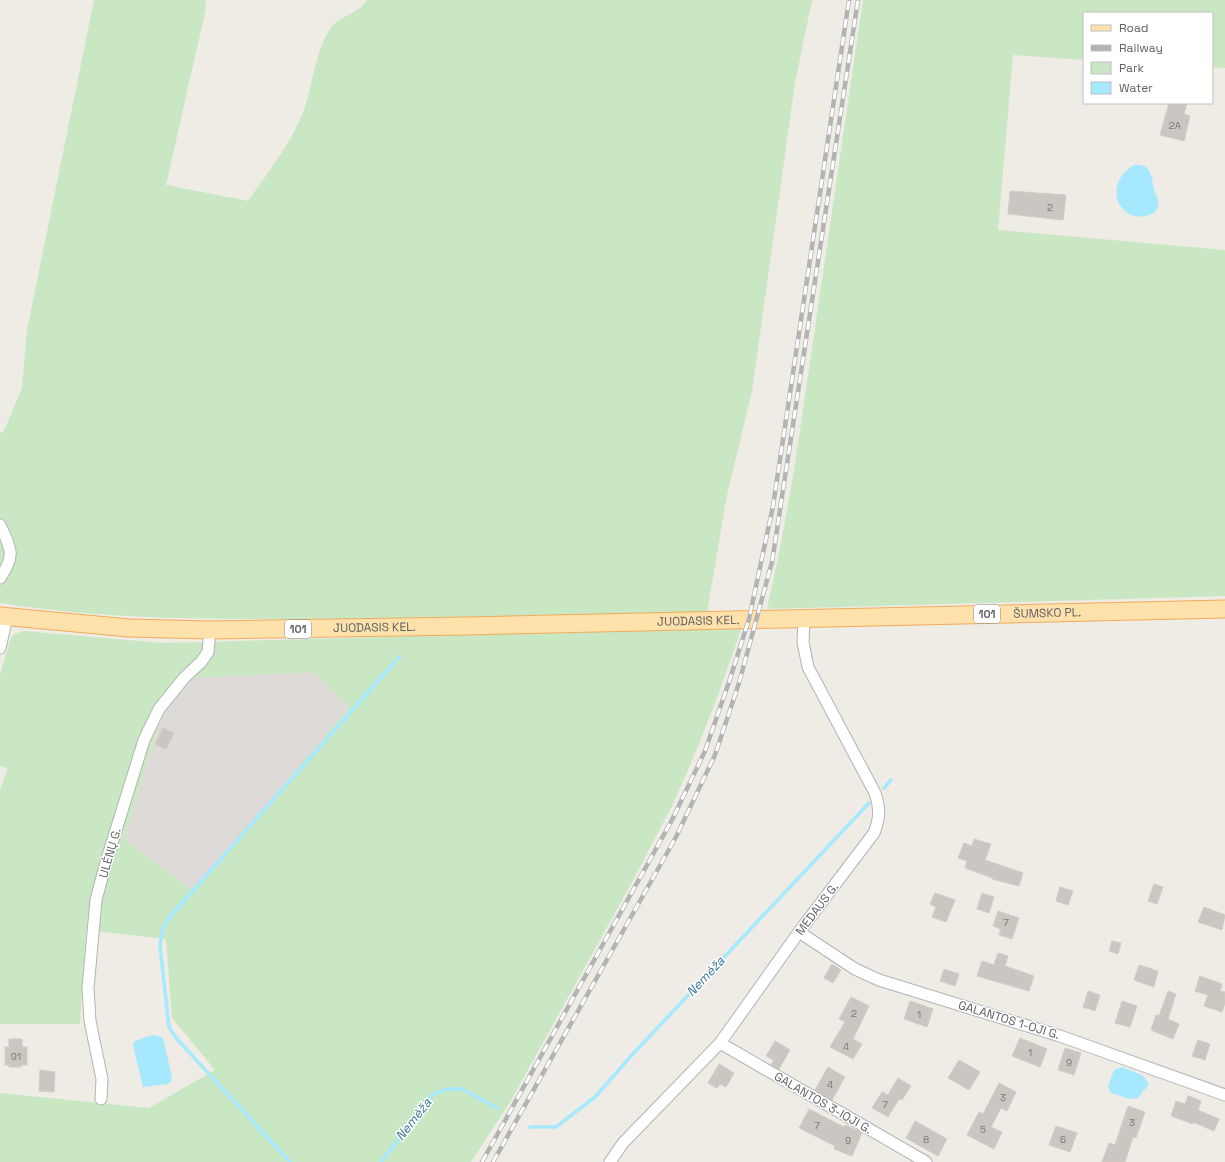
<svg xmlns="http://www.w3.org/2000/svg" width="1225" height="1162" viewBox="0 0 1225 1162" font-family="'Space Grotesk',sans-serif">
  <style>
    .industrial { fill: #dedad7 }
    .green { fill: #c9e7c2; fill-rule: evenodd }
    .water { fill: #a6e9ff }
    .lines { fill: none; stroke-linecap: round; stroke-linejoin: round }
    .stream { stroke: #a6e9ff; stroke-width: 3.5 }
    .building { fill: #cac6c2; stroke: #d4ccc3 }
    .minor-casing { stroke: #b0b4b7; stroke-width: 13 }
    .primary-casing { stroke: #f1ab5c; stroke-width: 19 }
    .minor { stroke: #fff; stroke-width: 11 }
    .primary { stroke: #ffe1ab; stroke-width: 17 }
    .rail-casing { stroke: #b2b3b3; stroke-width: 4.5 }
    .rail { stroke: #fff; stroke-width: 3; stroke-dasharray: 9; stroke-linecap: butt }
    .labels { text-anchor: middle; stroke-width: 3; stroke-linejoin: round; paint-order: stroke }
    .number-label { font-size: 10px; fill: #787b7c }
    .shield { fill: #fff; stroke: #8e9193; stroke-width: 1 }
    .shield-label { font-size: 11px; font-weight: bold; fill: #5d6265 }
    .street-label { font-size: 12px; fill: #5d6265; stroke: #fff }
    .water-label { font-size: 13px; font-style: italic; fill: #3a7996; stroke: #fff }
  </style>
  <rect width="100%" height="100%" fill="#efebe5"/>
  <!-- industrial -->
  <path class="industrial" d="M314,672L349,708L194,891L124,840L159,723L173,700L194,678Z"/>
  <!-- green -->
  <path class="green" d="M94,0H205L206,8L166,185L248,201C268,172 291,144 304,110C312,87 316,49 330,29C339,15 358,15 367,0H812L795,83L752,391L727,495L707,612C571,615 434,620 298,619C198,619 99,619 0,603V432L3,433L22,388L27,330Z
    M863,0H1225V68L1212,67V13H1084V60L1013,55L998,230L1225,250V596L767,609L779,554L794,471Z
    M742,627L717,698L694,756L672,806L632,882L510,1102L471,1162H0V1093L149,1108L215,1070L172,1018L166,939L86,930L80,1024H0V790L8,768L0,766V675L11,638L15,634L23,631L163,643ZM314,672L349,708L194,891L124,840L159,723L173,700L194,678Z"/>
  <!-- water -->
  <path class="water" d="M1134,165C1152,163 1151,177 1154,189C1156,195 1160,201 1158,207C1153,219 1133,219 1125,211C1109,197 1117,174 1134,165Z
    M152,1035L159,1036L163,1038L172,1077L171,1082L168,1084L143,1087L133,1045L135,1041Z
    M1122,1067L1142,1075L1149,1084L1138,1098L1130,1099L1111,1093L1108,1086L1114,1070Z"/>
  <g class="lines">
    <!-- stream -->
    <path class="stream" d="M884,788L891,780
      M530,1127H556L595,1097L632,1055L869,803
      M290,1162L176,1038L169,1027L160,946L162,930L168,919L399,657
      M381,1162L432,1095L446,1089H462L497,1108"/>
  </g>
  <!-- building -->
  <path class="building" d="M1169,103H1187L1184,114L1190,116L1184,141L1160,135Z
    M1010,191L1066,195L1063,220L1008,214Z
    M163,728L174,733L166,749L155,744Z
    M974,839L991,844L985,860L1023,873L1019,886L992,879L993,878L965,868L967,861L958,858L964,843L972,846Z
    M1154,884L1163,887L1157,904L1148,901Z
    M1060,887L1073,891L1068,905L1056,901Z
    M935,893L955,900L946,922L932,917L936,907L930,904Z
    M982,893L994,897L989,913L977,909Z
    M1204,907L1225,915L1222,930L1198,922Z
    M998,911L1019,918L1012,939L999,935L1001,929L993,926Z
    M1112,941L1121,943L1118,954L1109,951Z
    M998,953L1008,956L1005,966L1034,976L1029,991L977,976L982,961L994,965Z
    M832,964L841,970L833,983L824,978Z
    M1139,965L1158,971L1154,987L1134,980Z
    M944,969L959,974L955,986L940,981Z
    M1200,976L1222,984L1220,991L1225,992V1003L1222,1012L1204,1006L1208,995L1195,991Z
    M1088,991L1100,995L1095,1011L1083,1007Z
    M1168,991L1176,994L1168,1019L1179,1024L1173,1039L1151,1030L1156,1015L1159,1016Z
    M851,997L869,1006L853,1039L862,1044L853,1059L830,1047L845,1022L839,1019Z
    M910,1001L933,1009L927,1027L904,1019Z
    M1122,1001L1137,1006L1130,1027L1115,1023Z
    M1020,1038L1047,1049L1040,1067L1012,1056Z
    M9,1039H22V1047H27V1065H21V1067H9V1065H5V1047H9Z
    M1198,1040L1210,1044L1205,1060L1192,1056Z
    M775,1041L790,1050L779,1069L771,1065L774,1060L766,1056Z
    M1065,1048L1081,1053L1074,1075L1058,1070Z
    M959,1060L980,1072L969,1090L948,1078Z
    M719,1064L734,1073L726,1087L720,1084L717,1088L708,1083Z
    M828,1067L845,1077L832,1100L815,1090Z
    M40,1070L55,1072L54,1092L39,1091Z
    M898,1078L911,1086L902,1100L899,1099L888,1117L872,1108L882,1092L888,1095Z
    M999,1083L1016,1092L1007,1111L1001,1108L991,1127L1002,1132L994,1149L967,1135L979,1112L983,1114Z
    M1188,1096L1201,1101L1198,1110L1219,1119L1214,1131L1193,1122V1124L1171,1116L1176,1101L1185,1104Z
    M1128,1106L1145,1112L1136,1138L1133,1137L1125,1162H1102L1109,1143L1115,1145Z
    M809,1109L844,1127L845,1125L862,1133L852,1156L834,1149L835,1146L799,1128Z
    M915,1121L947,1139L938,1156L906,1138Z
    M1056,1126L1077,1133L1070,1152L1049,1145Z"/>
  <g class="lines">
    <defs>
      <path id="minor" d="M0,525C11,549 16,555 0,578
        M0,648L7,617
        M799,932L855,969L879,980L1060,1036L1225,1095
        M720,1043L926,1162
        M101,1099L102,1079L90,1021L88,988L96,900L107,859L144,740L159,709L184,678L201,662L208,652L210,630
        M610,1162L623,1143L720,1043L799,932L874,833C880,818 880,808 875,793L808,667L803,642L804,618"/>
      <g id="primary">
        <path id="s1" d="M0,616L129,628L210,630L467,626L1225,609"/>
      </g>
    </defs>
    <!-- minor casing -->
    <use href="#minor" class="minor-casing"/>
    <!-- primary casing -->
    <use href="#primary" class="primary-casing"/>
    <!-- minor -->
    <use href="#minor" class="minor"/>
    <!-- primary -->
    <use href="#primary" class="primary"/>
    <defs>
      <path id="rail" d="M482,1162L672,820L705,751L730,679L749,619L773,506L849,0
        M493,1162L676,837L715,755L739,683L772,562L858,0"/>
    </defs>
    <!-- rail casing -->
    <use href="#rail" class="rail-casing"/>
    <!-- rail -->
    <use href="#rail" class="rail"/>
  </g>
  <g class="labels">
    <!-- number labels -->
    <g class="number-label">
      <text x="1175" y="129">2A</text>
      <text x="1050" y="211">2</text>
      <text x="1006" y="926">7</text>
      <text x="854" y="1017">2</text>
      <text x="919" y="1018">1</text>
      <text x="846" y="1050">4</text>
      <text x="1030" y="1056">1</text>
      <text x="16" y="1060">91</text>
      <text x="1069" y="1066">9</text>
      <text x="830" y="1088">4</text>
      <text x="1003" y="1101">3</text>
      <text x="885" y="1108">7</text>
      <text x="1132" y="1126">3</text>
      <text x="817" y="1129">7</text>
      <text x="983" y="1133">5</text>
      <text x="926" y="1143">8</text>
      <text x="1063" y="1143">6</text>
      <text x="848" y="1144">9</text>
    </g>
    <!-- shield labels -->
    <g class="shield">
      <rect x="974" y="605" width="26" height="18" rx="3"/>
      <rect x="285" y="620" width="26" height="18" rx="3"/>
    </g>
    <g class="shield-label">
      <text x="987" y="618">101</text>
      <text x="298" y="633">101</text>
    </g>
    <!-- street labels -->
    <g class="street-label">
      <text dy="4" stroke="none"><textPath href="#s1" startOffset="1048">ŠUMSKO PL.</textPath></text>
      <text dy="4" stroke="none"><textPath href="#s1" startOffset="699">JUODASIS KEL.</textPath></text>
      <text dy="4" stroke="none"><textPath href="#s1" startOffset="375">JUODASIS KEL.</textPath></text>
      <text transform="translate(110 853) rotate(-74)" y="4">ULĖNŲ G.</text>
      <text transform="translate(817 909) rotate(-53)" y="4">MEDAUS G.</text>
      <text transform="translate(1009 1020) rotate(17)" y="4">GALANTOS 1-OJI G.</text>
      <text transform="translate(823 1103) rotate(30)" y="4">GALANTOS 3-IOJI G.</text>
    </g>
    <!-- water labels -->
    <g class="water-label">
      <text transform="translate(705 976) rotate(-47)" y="5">Nemėža</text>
      <text transform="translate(413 1119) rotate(-52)" y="5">Nemėža</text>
    </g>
  </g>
  <!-- legend -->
  <rect x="1083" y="12" width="130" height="92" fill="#ffffff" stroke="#bec0c1"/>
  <rect x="1091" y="25" width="20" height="6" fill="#ffe1ab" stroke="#bec0c1"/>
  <text x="1119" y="32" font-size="12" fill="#5d6265">Road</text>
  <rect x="1091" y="45" width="20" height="6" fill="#b2b3b3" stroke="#bec0c1"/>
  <text x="1119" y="52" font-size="12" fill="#5d6265">Railway</text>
  <rect x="1091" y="62" width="20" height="12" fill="#c9e7c2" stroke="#bec0c1"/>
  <text x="1119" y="72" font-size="12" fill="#5d6265">Park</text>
  <rect x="1091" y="82" width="20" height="12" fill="#a6e9ff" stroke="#bec0c1"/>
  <text x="1119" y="92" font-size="12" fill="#5d6265">Water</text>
</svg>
